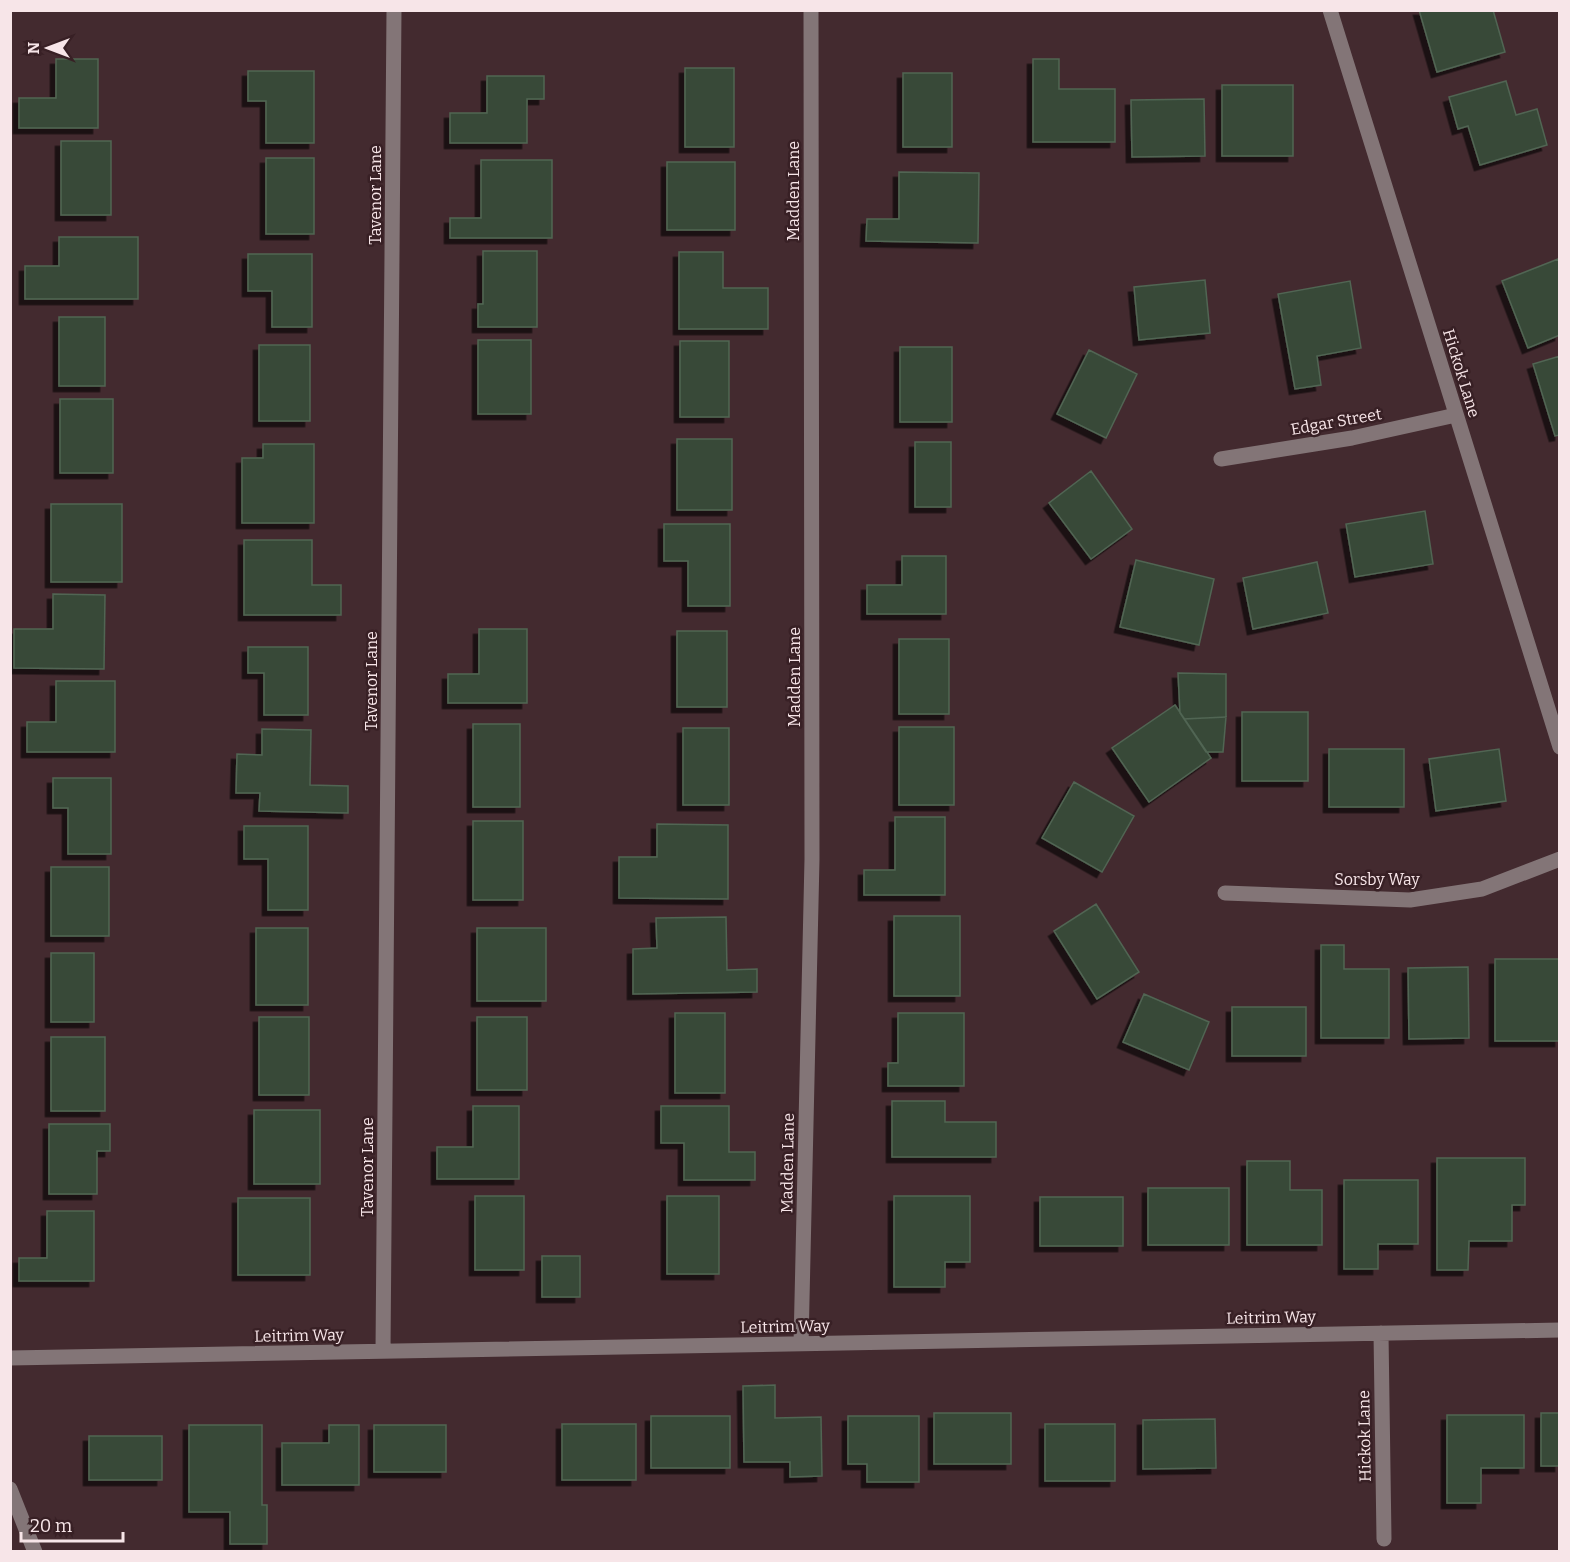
<svg xmlns="http://www.w3.org/2000/svg" width="1570" height="1562" viewBox="0 0 1570 1562" font-family="Bitter,serif">
  <style>
    .building { fill: #374a39; stroke: #516553; stroke-width: 1.5; filter: url(#shadow) }
    .lines { fill: none; stroke-linecap: round; stroke-linejoin: round }
    .minor { stroke: #837577; stroke-width: 15 }
    .labels { text-anchor: middle; stroke-width: 5; stroke-linejoin: round; paint-order: stroke }
    .street-label { font-size: 16px; fill: #f7e5e8; stroke: #382025 }
  </style>
  <defs>
    <filter id="shadow"><feDropShadow dx="-5.5" dy="5.5" stdDeviation="0" flood-color="#0009"/></filter>
  </defs>
  <rect width="100%" height="100%" fill="#432a2f"/>
  <!-- building -->
  <path class="building" d="M1419,10H1493L1505,52L1437,72Z
    M56,59H98V128H19V98H56Z
    M1033,59H1059V89H1115V142H1033Z
    M685,68H734V147H685Z
    M248,71H314V143H266V101H248Z
    M903,73H952V147H903Z
    M487,76H544V99H527V143H450V113H487Z
    M1506,81L1516,115L1537,109L1547,145L1480,165L1468,126L1458,129L1449,97Z
    M1222,85H1293V156H1222Z
    M1204,99L1205,156L1132,157L1131,100Z
    M61,141H111V215H61Z
    M266,158H314V234H266Z
    M481,160H552V238H450V218H481Z
    M667,162H735V230H667Z
    M899,172L979,173L978,243L866,241L867,219H899Z
    M59,237H138V299H25V266H59Z
    M483,251H537V327H478V304H483Z
    M679,252H723V288H768V329H679Z
    M248,254H312V327H272V291H248Z
    M1558,259L1560,264V335L1528,348L1502,281Z
    M1205,280L1210,333L1139,340L1134,287Z
    M1350,281L1361,348L1317,356L1321,385L1295,389L1278,294Z
    M59,317H105V386H59Z
    M478,340H531V414H478Z
    M680,341H729V417H680Z
    M259,345H310V421H259Z
    M900,347H952V422H900Z
    M1089,350L1137,374L1106,438L1057,414Z
    M1560,356V435L1555,436L1533,364Z
    M60,399H113V473H60Z
    M677,439H732V510H677Z
    M915,442H951V507H915Z
    M263,444H314V523H242V458H263Z
    M1091,471L1132,529L1091,559L1049,503Z
    M51,504H122V582H51Z
    M1425,511L1433,564L1355,577L1346,524Z
    M664,524H730V606H688V561H664Z
    M244,540H312V585H341V615H244Z
    M902,556H946V614H867V585H902Z
    M1136,560L1214,579L1199,645L1120,627Z
    M1317,562L1328,613L1253,629L1243,578Z
    M53,594L105,595L104,669L14,668V629H53Z
    M479,629H527V703H448V674H479Z
    M677,631H727V707H677Z
    M899,639H949V714H899Z
    M248,647H308V715H264V673H248Z
    M1178,673L1226,674V717L1184,719L1180,713Z
    M56,681H115V752H27V722H56Z
    M1175,705L1211,758L1149,802L1112,748Z
    M1242,712H1308V781H1242Z
    M1226,717L1223,752H1206L1184,719Z
    M473,724H520V807H473Z
    M899,727H954V805H899Z
    M683,728H729V805H683Z
    M262,729L311,730L310,785L348,786V813L259,811L260,793H236L237,754L262,755Z
    M1329,749H1404V807H1329Z
    M1499,749L1506,801L1436,811L1429,759Z
    M53,778H111V854H68V808H53Z
    M1074,782L1134,816L1102,872L1042,838Z
    M895,817H945V895H864V870H895Z
    M473,821H523V900H473Z
    M657,824L728,825V899L619,898V857H657Z
    M244,826H308V910H268V859H244Z
    M51,867H109V936H51Z
    M1096,904L1139,972L1097,999L1054,931Z
    M894,916H960V996H894Z
    M726,917L727,970L757,969V992L633,994V949L657,948L656,918Z
    M256,928H308V1005H256Z
    M477,928H546V1001H477Z
    M1321,945H1344V969H1389V1038H1321Z
    M51,953H94V1022H51Z
    M1495,959H1560V1041H1495Z
    M1468,967L1469,1038L1409,1039L1408,968Z
    M1144,994L1209,1022L1189,1070L1123,1042Z
    M1232,1007H1306V1056H1232Z
    M675,1013H725V1093H675Z
    M898,1013H964V1086H888V1063H898Z
    M259,1017H309V1095H259Z
    M477,1017H527V1090H477Z
    M51,1037H105V1111H51Z
    M892,1101H945V1122H996V1157H892Z
    M473,1106H519V1179H437V1147H473Z
    M661,1106H729V1152H755V1180H684V1143H661Z
    M254,1110H320V1184H254Z
    M49,1124H110V1151H97V1194H49Z
    M1437,1158H1525V1205H1512V1241H1469L1468,1270H1437Z
    M1247,1161H1290V1190H1322V1245H1247Z
    M1344,1180H1418V1244H1378V1269H1344Z
    M1148,1188H1229V1245H1148Z
    M475,1196H524V1270H475Z
    M667,1196H719V1274H667Z
    M894,1196H970V1262H945V1287H894Z
    M1040,1197H1123V1246H1040Z
    M238,1198H310V1275H238Z
    M47,1211H94V1281H19V1258H47Z
    M542,1256H580V1297H542Z
    M775,1385V1418L821,1417L822,1476L790,1477V1462H744L743,1386Z
    M934,1413H1011V1464H934Z
    M1541,1413H1560V1466H1541Z
    M1447,1415H1524V1468H1481V1503H1447Z
    M651,1416H730V1468H651Z
    M848,1416H919V1482H867V1464H848Z
    M1215,1419L1216,1468L1143,1469V1420Z
    M562,1424H636V1480H562Z
    M1045,1424H1115V1481H1045Z
    M189,1425H262V1505H267V1544H230V1512H189Z
    M329,1425H359V1485H282V1443H329Z
    M374,1425H446V1472H374Z
    M89,1436H162V1480H89Z"/>
  <g class="lines">
    <!-- minor -->
    <path class="minor" d="M1330,10L1560,747
      M1221,459L1352,438L1456,415
      M1225,893L1410,900L1482,889L1560,859
      M1381,1333L1384,1539
      M801,1344L812,859L811,10
      M383,1351L394,10
      M10,1358L1560,1330
      M10,1489L35,1552"/>
  </g>
  <g class="labels">
    <!-- street labels -->
    <g class="street-label">
      <text transform="translate(793 191) rotate(-90)" y="6">Madden Lane</text>
      <text transform="translate(375 195) rotate(-90)" y="6">Tavenor Lane</text>
      <text transform="translate(1462 373) rotate(73)" y="6">Hickok Lane</text>
      <text transform="translate(1336 421) rotate(-10)" y="6">Edgar Street</text>
      <text transform="translate(794 677) rotate(-90)" y="6">Madden Lane</text>
      <text transform="translate(371 681) rotate(-90)" y="6">Tavenor Lane</text>
      <text x="1377" y="885">Sorsby Way</text>
      <text transform="translate(787 1163) rotate(-89)" y="6">Madden Lane</text>
      <text transform="translate(367 1167) rotate(-90)" y="6">Tavenor Lane</text>
      <text transform="translate(1271 1317) rotate(-1)" y="6">Leitrim Way</text>
      <text transform="translate(785 1326) rotate(-1)" y="6">Leitrim Way</text>
      <text transform="translate(299 1335) rotate(-1)" y="6">Leitrim Way</text>
      <text transform="translate(1364 1436) rotate(-91)" y="6">Hickok Lane</text>
    </g>
  </g>
  <!-- border -->
  <rect width="1570" height="1562" fill="none" stroke="#f7e5e8" stroke-width="24"/>
  <!-- north arrow -->
  <g transform="translate(48 48) rotate(270)" stroke="#382025" stroke-width="4.5" paint-order="stroke">
  <path d="M0-4.5L10 22L0 15L-10 22Z" fill="#f7e5e8"/>
  <text y="-9" font-size="16" font-weight="bold" text-anchor="middle" fill="#f7e5e8">N</text>
  </g>
  <!-- scale -->
  <path d="M21 1532v9h102v-9" fill="none" stroke="#f7e5e8" stroke-width="3"/>
  <text x="30" y="1532" font-size="18" fill="#f7e5e8" stroke="#382025" stroke-width="4.5" paint-order="stroke">20 m</text>
</svg>
